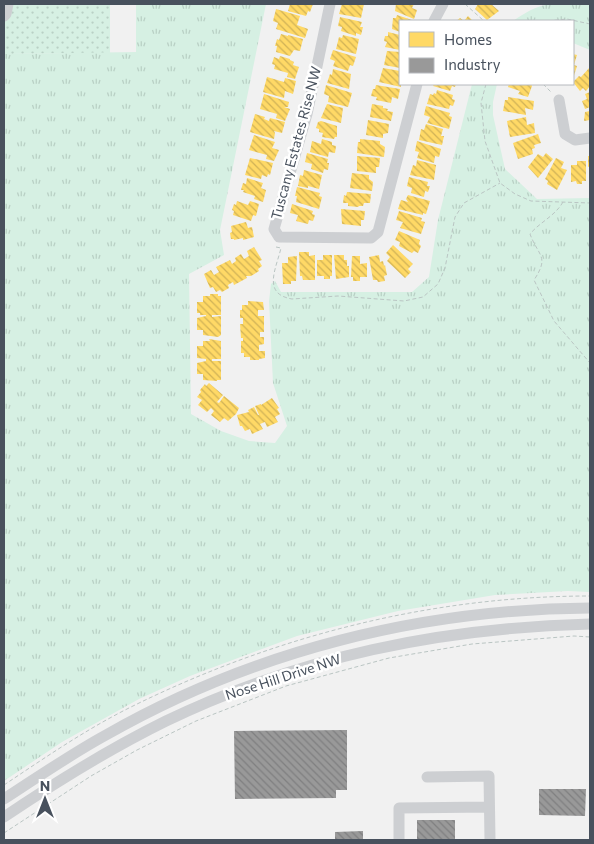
<svg xmlns="http://www.w3.org/2000/svg" width="594" height="844" viewBox="0 0 594 844" font-family="Commissioner,sans-serif">
  <style>
    .grass { fill: url(#grass-dots) }
    .park { fill: url(#park-tufts) }
    .homes { fill: url(#homes-back-hatch) }
    .industry { fill: url(#industry-back-hatch) }
    .lines { fill: none; stroke-linecap: round; stroke-linejoin: round }
    .path { stroke: #bac5c3; stroke-width: 1; stroke-dasharray: 4 2.5; stroke-linecap: butt }
    .minor { stroke: #cdcfd2; stroke-width: 11 }
    .labels { text-anchor: middle; stroke-width: 5; stroke-linejoin: round; paint-order: stroke }
    .street-label { font-size: 14px; fill: #48515d; stroke: #fff }
  </style>
  <defs>
    <pattern id="grass-dots" width="8" height="8" patternUnits="userSpaceOnUse" patternTransform="scale(1.25)"><rect width="8" height="8" fill="#d6f0e3"/><path d="M2 2h.1M6 6h.1" fill="none" stroke="#b9d0c5" stroke-width="1.8" stroke-linecap="round"/></pattern>
    <pattern id="park-tufts" width="24" height="20" patternUnits="userSpaceOnUse" patternTransform="scale(1.25)"><rect width="24" height="20" fill="#d6f0e3"/><path d="M3 7l-1-3M5 7V3M7 7l1-3M15 17l-1-3M17 17v-4M19 17l1-3" fill="none" stroke="#b9d0c5"/></pattern>
    <pattern id="homes-back-hatch" width="6" height="6" patternUnits="userSpaceOnUse" patternTransform="scale(1.25)"><rect width="6" height="6" fill="#ffd966"/><path d="M-1 5l2 2M0 0l6 6M5-1l2 2" fill="none" stroke="#d0b257"/></pattern>
    <pattern id="industry-back-hatch" width="6" height="6" patternUnits="userSpaceOnUse" patternTransform="scale(1.25)"><rect width="6" height="6" fill="#999"/><path d="M-1 5l2 2M0 0l6 6M5-1l2 2" fill="none" stroke="#7f7f80"/></pattern>
  </defs>
  <rect width="100%" height="100%" fill="#f1f1f1"/>
  <!-- grass -->
  <path class="grass" d="M4,4H110V53L4,54Z"/>
  <!-- park -->
  <path class="park" d="M136,4H266L220,230L224,255L189,274L191,414L221,431L249,441L275,443L287,426L273,383L269,301L271,284L275,281L281,292H412L429,277L438,220L472,84H497L493,102V115L505,169L537,199L590,198V592L568,591L495,595L398,611L297,636L190,676L139,699L62,742L4,781V54L136,52Z
    M550,4H590V50L573,43V21H513C525,13 535,6 550,4Z"/>
  <!-- homes -->
  <path class="homes" d="M290,4H313L310,12L308,11L306,16L288,11Z
    M342,4L346,5L347,4H364L361,18L339,14Z
    M396,4H414L412,8L417,10L414,19L395,11Z
    M478,4H491L499,11L487,20L475,9Z
    M276,9L300,16L297,25L308,29L305,38L276,29L278,23L273,21Z
    M397,15L415,21H400V32L392,29L393,18H396Z
    M468,16L473,21H456L460,18L464,21Z
    M340,17L362,22L360,27H363L361,35L356,33V36L341,31L342,27L338,26Z
    M388,32L400,35V50L385,47L387,42L384,41L385,36H388Z
    M281,34L288,36V35L303,39L300,51L294,50L290,56L276,52L277,46H275L277,39L279,40Z
    M343,35L359,39L356,54L336,49L339,37L342,38Z
    M333,50L356,57L353,66L350,65L348,71L333,66L335,61L330,59Z
    M387,51L400,52V68L384,65Z
    M573,54L577,55L574,65L577,66L573,79Z
    M280,56L290,59V60L294,62L293,65L299,67L295,79L287,77L288,73L274,69L275,65L272,64L274,57L279,59Z
    M590,67V86L586,91L583,88L580,91L573,82L579,76L581,77Z
    M383,68L400,71L401,87L379,82Z
    M333,69L351,74L349,89L327,83L330,74L332,75Z
    M267,77L284,82L285,78L296,81L293,94L285,91L284,98L263,92Z
    M434,84H456L455,87L452,86L450,91L433,86Z
    M509,84H531L532,86L528,97L518,94L520,91L508,87Z
    M326,85L352,93L348,107L328,102L329,96L324,94Z
    M376,85L400,89L398,99L392,97L391,103L376,100L377,97L371,96L373,89H375Z
    M437,90L453,95L452,99L455,100L453,106L450,105L449,109L427,104L430,94L433,95L434,93L436,94Z
    M590,92V107L585,109L582,101L587,99L585,94Z
    M264,94L289,102L288,107H284L290,109L285,121L276,118L277,114L260,109Z
    M508,97L534,101L533,110L525,108L526,115L503,111L505,100H508Z
    M327,104L343,108L341,123L321,118Z
    M372,104L383,106V108L388,109L387,111L393,112L391,121L370,117Z
    M426,106L450,113L449,116L452,117L449,129L427,123L430,117L424,115Z
    M590,111V120L584,121L585,112Z
    M255,114L265,117L264,119L269,121L270,118L285,122L282,133L274,131L275,133L274,139L250,132Z
    M526,117L527,125L534,123L535,133L510,137L507,121Z
    M368,120L389,124L388,133L383,134V138L366,135Z
    M321,121L337,126V137H335L334,139L322,137L323,133L319,132V129L316,128L318,122Z
    M426,124L443,129L441,136H444L442,145L419,140L421,129L424,130Z
    M538,134L541,143L534,145L535,148L532,149L533,154L518,159L513,143Z
    M254,135L275,142L272,148L279,150L274,161L266,159L267,155L249,150Z
    M322,139L332,142V145L336,146L335,153L329,152L328,157L310,152L312,141L321,144Z
    M360,139L380,141V144L385,147L384,157L357,153L358,142H360Z
    M417,141L441,149L439,157L435,156L434,163L417,158L419,152L415,151Z
    M307,153L328,159L327,163H329L328,170L324,169L323,173L311,169L312,164L305,162Z
    M546,153L553,159L538,178L528,167L538,154L543,157Z
    M357,156L380,158L379,167H376V173L357,171Z
    M588,156H590V166L588,167Z
    M250,158L273,163L270,175L268,174L267,177L262,175L261,179L245,175Z
    M556,158L564,162L561,168L567,170L557,190L547,184L548,181L545,179Z
    M417,160L436,165L434,180L410,175L413,165L416,166Z
    M577,161H586V181H582V184H577L576,181L571,182V165H577Z
    M304,170L322,175L319,189L308,186V188L298,186L300,175L303,176Z
    M352,173L369,175V179L373,182L372,191L350,188Z
    M409,177L428,182L427,186H430L428,192L425,191L424,197L411,193L412,188L407,186Z
    M247,178L263,183L261,188L266,190L263,202L254,199L255,196L243,192L244,190H241L243,183L246,184Z
    M297,187L320,193L319,196L322,197L319,209L296,202L297,196H295Z
    M347,192L371,194L370,203H364L363,206H359L358,207L348,206V203H343L344,195L346,196Z
    M408,195L430,201L426,214L423,213V215L398,209L401,200L408,202L406,199Z
    M237,201L248,205L250,201L259,204L256,216L253,215L251,221L233,215L234,211L232,210L234,204L236,205Z
    M292,204L313,211L312,214L315,215L313,221L309,220L308,224L296,221L298,215L290,213Z
    M341,209L365,211L364,220H361V226L342,224Z
    M399,211L422,218L421,221L425,222L421,234L400,228L403,222L396,220Z
    M246,222L248,228L252,227L254,237L243,240V238L234,240V239H231L230,233L232,232L231,226Z
    M399,231L420,240L419,244L421,246L418,253L414,251L412,253L399,246L400,242L395,240Z
    M393,245L413,264L408,269L411,272L405,278L387,261L390,257L386,253Z
    M254,247L262,260L259,261L262,266L258,269L259,271L251,276H246L247,278L234,285L233,282L228,285L229,288L222,292L220,290L216,292L213,287L210,288L204,274L211,270L214,275L219,272L216,267L230,260L232,264L236,261L235,258L241,254L244,259L249,256L247,251Z
    M299,252H309V256L315,255V280H303L302,276H300Z
    M323,255H332V276H330V279H324V276H317V260H323Z
    M334,255H344V260H347V266H349V277L336,279Z
    M379,255L380,262L383,261L384,266L385,265L387,275L384,276L385,281L378,282L377,280H373L369,257Z
    M297,256L296,281H291V284H283L282,263H288V257Z
    M352,256H360V264L367,263V277H360V281H353V277H351Z
    M210,294H218V296H221V315H212V317L221,316V335L218,337L203,335V330H197V318L206,316V315H200V313H197V302H203V296H210Z
    M248,301L263,302L264,310H258V316H264V332H260V337H264V344L259,345V351H265V358L259,359V360H250V357H244V353H241V341H243V338H241L240,324H243V318H240V310H242V305H248Z
    M209,339L221,341V359H212V361H221V380H217V381L203,380V374H197V363L206,361V359L197,358V346H203V341H210Z
    M209,383L223,395L217,402L219,403L224,396L239,408L236,414L228,421L224,418L220,422L211,415L214,411L211,408L207,412L198,405L202,400L197,397L201,392L200,390L205,384L206,386Z
    M272,398L279,408L277,409L280,414L275,417L278,422L267,427L265,422L260,424L263,429L252,434L250,429L245,431L242,426H240L237,415L249,412L248,410L254,407L258,415H259L255,406L261,404V405Z"/>
  <!-- industry -->
  <path class="industry" d="M347,730V790H336V798L235,799L234,731Z
    M539,789H586L585,816L539,815Z
    M417,820H455V840H417Z
    M363,831V840H335V832Z"/>
  <g class="lines">
    <!-- path -->
    <path class="path" d="M465,4L484,21
      M548,21L567,19L590,24
      M486,84L481,103L485,141L500,183L515,194L531,201L590,203
      M543,84L551,92
      M563,202C555,216 540,222 530,234C538,256 550,256 534,280L554,321L590,363
      M276,247L281,248C276,269 262,294 292,299L338,296L404,301L423,297L438,284L445,268L455,217L464,203L500,183
      M4,785C46,757 88,728 133,706C275,636 431,596 590,596
      M4,833L91,776L137,750L196,721L286,686L389,658L472,644L574,636L590,637"/>
    <!-- minor -->
    <path class="minor" d="M330,4L307,114L274,229L279,237L371,238L378,232L417,84
      M4,16L6,14L8,4
      M434,21L443,4
      M559,100L565,134L575,140L590,138
      M427,777L489,776L490,840
      M4,799C38,777 71,754 106,735C253,651 421,609 590,608
      M4,817C56,782 109,749 166,721C301,656 441,628 590,624
      M399,840V808L489,807"/>
  </g>
  <g class="labels">
    <!-- street labels -->
    <g class="street-label">
      <text transform="translate(296 143) rotate(-75)" y="5">Tuscany Estates Rise NW</text>
      <text transform="translate(283 677) rotate(-18)" y="5">Nose Hill Drive NW</text>
    </g>
  </g>
  <!-- border -->
  <rect width="594" height="844" fill="none" stroke="#48515d" stroke-width="10"/>
  <!-- legend -->
  <rect x="399" y="20" width="175" height="65" fill="#ffffff" stroke="#b6b9be"/>
  <rect x="409" y="32" width="25" height="15" fill="#ffd966" stroke="#b6b9be"/>
  <text x="444" y="45" font-size="15" fill="#48515d">Homes</text>
  <rect x="409" y="58" width="25" height="15" fill="#999999" stroke="#b6b9be"/>
  <text x="444" y="70" font-size="15" fill="#48515d">Industry</text>
  <!-- north arrow -->
  <g transform="translate(45 799)" stroke="#ffffff" stroke-width="4" paint-order="stroke">
  <path d="M0-4L9 19L0 12L-9 19Z" fill="#48515d"/>
  <text y="-8" font-size="14" font-weight="bold" text-anchor="middle" fill="#48515d">N</text>
  </g>
</svg>
